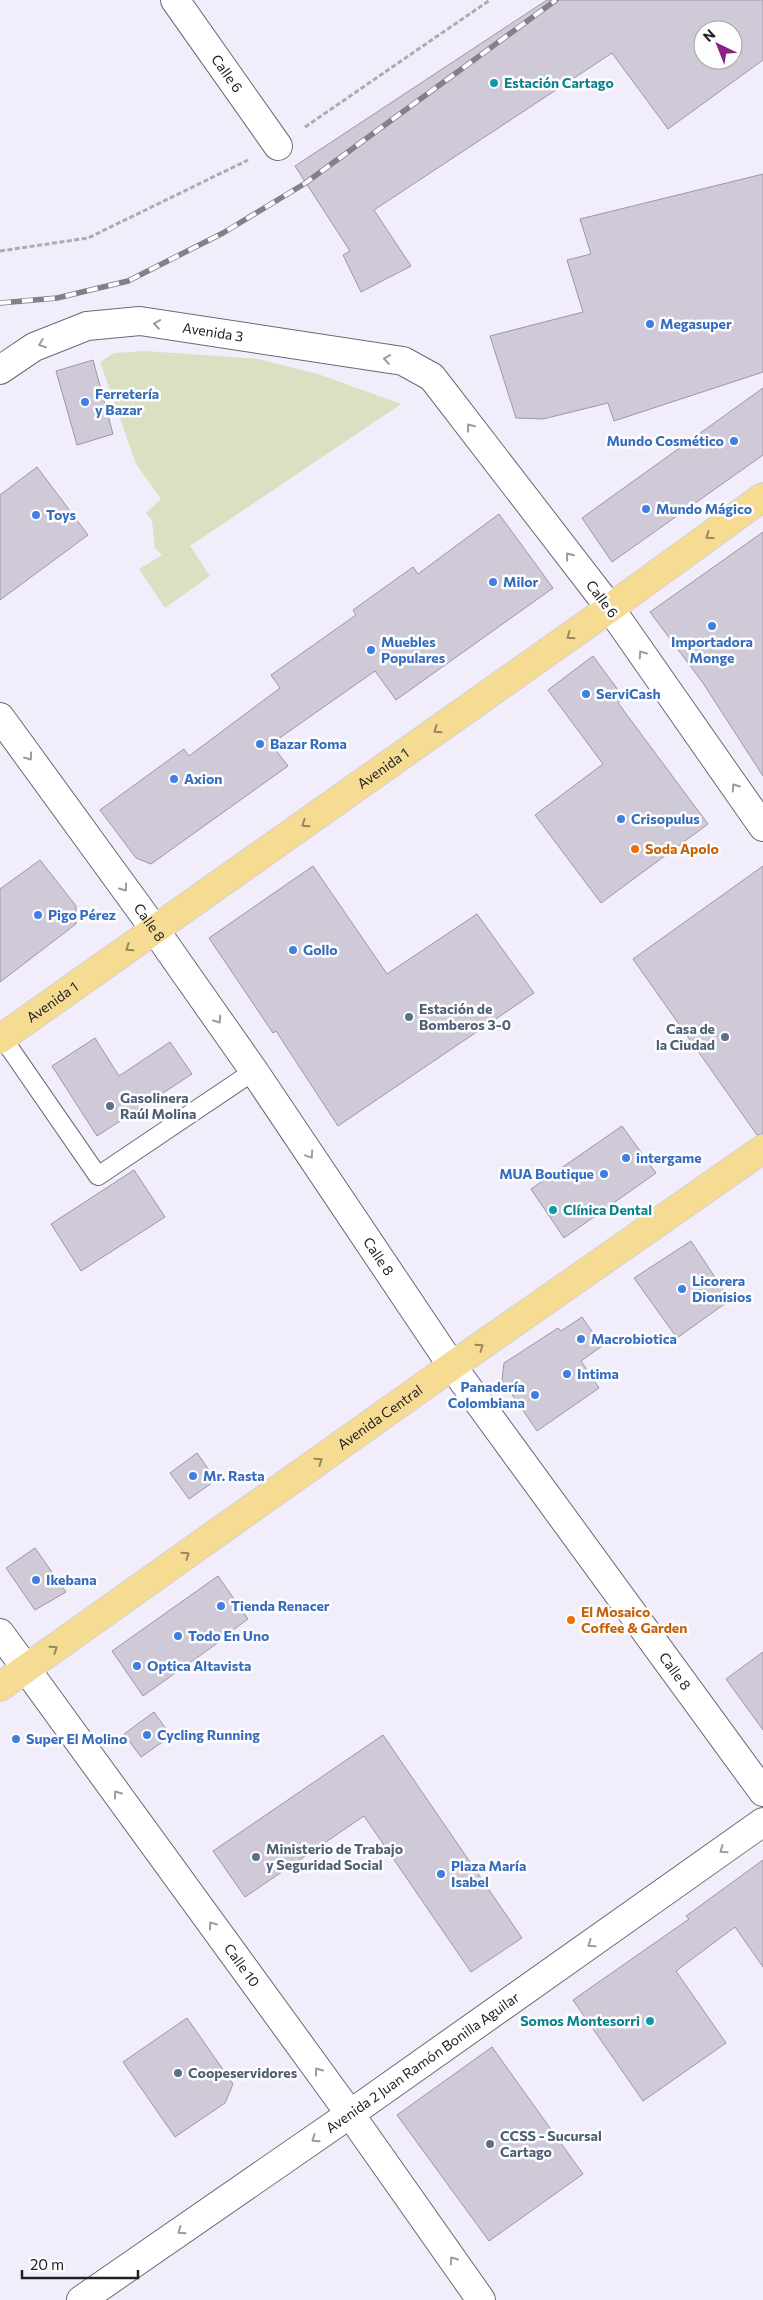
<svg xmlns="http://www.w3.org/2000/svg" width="763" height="2300" viewBox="0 0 763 2300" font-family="Commissioner,sans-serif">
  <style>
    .green { fill: #dae0c1 }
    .building { fill: #d0cad8; stroke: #9c97a4; fill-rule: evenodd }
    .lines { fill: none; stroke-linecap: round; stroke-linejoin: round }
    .service-casing { stroke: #6d6874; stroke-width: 20 }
    .minor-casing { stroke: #6d6874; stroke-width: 30 }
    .tertiary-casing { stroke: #6d6874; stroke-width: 30 }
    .primary-casing { stroke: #d3d2d3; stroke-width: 30 }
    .path { stroke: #aeaab5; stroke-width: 3; stroke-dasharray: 5 2.5; stroke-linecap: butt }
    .service { stroke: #fff; stroke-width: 18 }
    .minor { stroke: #fff; stroke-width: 28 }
    .tertiary { stroke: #fff; stroke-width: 28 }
    .primary { stroke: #f6dc92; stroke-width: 28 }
    .rail-casing { stroke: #838089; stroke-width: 5.5 }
    .rail { stroke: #fdfdfd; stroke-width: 4; stroke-dasharray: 11; stroke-linecap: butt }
    .oneway { stroke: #9c9b9d }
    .oneway2 { stroke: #978761 }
    .culture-dot { fill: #0f9aa8; stroke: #fdfdfd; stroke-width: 2 }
    .shop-dot { fill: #3f7fe0; stroke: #fdfdfd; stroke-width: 2 }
    .food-dot { fill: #e8710a; stroke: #fdfdfd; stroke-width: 2 }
    .service-dot { fill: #5c6f8a; stroke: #fdfdfd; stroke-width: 2 }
    .labels { text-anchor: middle; stroke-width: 5; stroke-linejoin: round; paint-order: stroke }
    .street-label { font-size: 14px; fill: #222025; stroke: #fdfdfd }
    .culture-label { font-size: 14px; font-weight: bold; fill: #0d838f; stroke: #fdfdfd; text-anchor: start }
    .shop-label { font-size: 14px; font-weight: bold; fill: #366cbe; stroke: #fdfdfd; text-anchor: start }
    .food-label { font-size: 14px; font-weight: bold; fill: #c56008; stroke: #fdfdfd; text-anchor: start }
    .service-label { font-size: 14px; font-weight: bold; fill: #4e5e75; stroke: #fdfdfd; text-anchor: start }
  </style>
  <rect width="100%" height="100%" fill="#f2edfb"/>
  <!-- green -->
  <path class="green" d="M145,351L258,359L318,374L401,404L190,546L210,576L165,608L139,569L162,555L155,548L152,521L146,513L161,499L136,464L100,362L114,353Z"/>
  <!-- building -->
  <path class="building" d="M547,0H763V60L668,129L612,53L374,210L411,266L361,292L343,255L350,251L295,166ZM703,30H733V60H703Z
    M763,174V372L614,421L608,403L543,419L516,418L490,336L583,312L567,260L591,254L580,219Z
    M93,360L113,434L77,445L56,371Z
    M763,388V455L612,562L582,518Z
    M37,467L88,535L0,600V495Z
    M499,514L553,588L396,700L375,671L271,744L288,766L151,864L136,858L100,810L184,749L189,756L280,688L271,675L356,615L353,610L413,567L418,574Z
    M763,532V776L703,683L650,612Z
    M593,656L624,698L618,703L708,824L601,903L535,815L603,764L548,690Z
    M40,860L76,906V924L0,982V889Z
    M313,866L387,974L477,914L534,993L338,1126L276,1031L273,1033L209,938Z
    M763,866V1134L757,1135L633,959Z
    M95,1038L119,1076L170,1042L192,1074L97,1136L52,1066Z
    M622,1126L656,1173L564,1238L531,1189Z
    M134,1170L165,1217L81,1271L51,1224Z
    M691,1241L730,1300L677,1338L634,1278Z
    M582,1317L602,1346L581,1361L599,1388L537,1431L502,1380L504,1363L558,1328L561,1331Z
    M197,1453L216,1480L189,1499L170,1473Z
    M35,1548L66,1592L35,1610L6,1568Z
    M218,1576L248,1619L225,1636L226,1637L143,1696L112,1651Z
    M763,1652V1730L726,1679Z
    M154,1712L171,1736L141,1757L124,1734Z
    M383,1735L522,1938L471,1972L364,1816L245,1897L213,1851Z
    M763,1860V1967L735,1927L676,1971L726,2043L643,2101L573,2000L689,1919L686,1916Z
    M187,2018L233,2084L225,2103L175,2137L123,2062Z
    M492,2047L583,2174L489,2241L397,2115Z"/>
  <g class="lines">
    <defs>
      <path id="service" d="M2,1037L98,1176L254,1071"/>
      <g id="minor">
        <path id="s1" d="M175,0L278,146"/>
        <path d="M610,608L763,827"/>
        <path id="s2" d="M0,717L155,930L254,1071L452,1366L763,1792"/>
        <path id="s3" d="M0,1633L350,2114L481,2300"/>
      </g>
      <g id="tertiary">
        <path id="s4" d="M0,370L34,347L87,326L140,321L403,361L432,377L610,608"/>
        <path id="s5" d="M81,2300L350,2114L763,1822"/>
      </g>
      <g id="primary">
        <path id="s6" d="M0,1039L610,608L763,497"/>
        <path id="s7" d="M0,1687L452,1366L763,1149"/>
      </g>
    </defs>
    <!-- service casing -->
    <use href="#service" class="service-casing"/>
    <!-- minor casing -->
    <use href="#minor" class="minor-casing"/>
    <!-- tertiary casing -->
    <use href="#tertiary" class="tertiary-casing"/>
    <!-- primary casing -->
    <use href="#primary" class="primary-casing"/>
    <!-- path -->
    <path class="path" d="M305,127L490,0
      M0,251L88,238L248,160"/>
    <!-- service -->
    <use href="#service" class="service"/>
    <!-- minor -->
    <use href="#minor" class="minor"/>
    <!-- tertiary -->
    <use href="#tertiary" class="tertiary"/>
    <!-- primary -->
    <use href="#primary" class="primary"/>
    <defs>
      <path id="rail" d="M0,303L57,298L128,281L223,233L304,184L556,0"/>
    </defs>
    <!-- rail casing -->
    <use href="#rail" class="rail-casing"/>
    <!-- rail -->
    <use href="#rail" class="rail"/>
  </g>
  <!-- one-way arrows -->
  <defs><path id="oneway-chevron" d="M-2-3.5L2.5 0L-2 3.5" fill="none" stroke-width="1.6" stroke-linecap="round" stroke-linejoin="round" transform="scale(1.25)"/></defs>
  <g class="oneway">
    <use href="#oneway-chevron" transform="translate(157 324) rotate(-171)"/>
    <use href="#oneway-chevron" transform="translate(42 344) rotate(159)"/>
    <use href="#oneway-chevron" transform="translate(387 359) rotate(-171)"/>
    <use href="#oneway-chevron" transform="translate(470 427) rotate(-128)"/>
    <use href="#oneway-chevron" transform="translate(569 556) rotate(-128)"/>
    <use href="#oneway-chevron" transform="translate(642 654) rotate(-125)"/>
    <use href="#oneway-chevron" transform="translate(29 757) rotate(54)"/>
    <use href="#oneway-chevron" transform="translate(735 787) rotate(-125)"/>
    <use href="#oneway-chevron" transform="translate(124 888) rotate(54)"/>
    <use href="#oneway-chevron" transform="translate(218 1020) rotate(55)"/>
    <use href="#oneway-chevron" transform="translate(310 1155) rotate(56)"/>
    <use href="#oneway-chevron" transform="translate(117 1794) rotate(-126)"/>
    <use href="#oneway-chevron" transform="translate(723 1850) rotate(145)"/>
    <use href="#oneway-chevron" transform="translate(212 1925) rotate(-126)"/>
    <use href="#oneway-chevron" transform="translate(591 1944) rotate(145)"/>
    <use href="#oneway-chevron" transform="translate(318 2071) rotate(-126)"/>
    <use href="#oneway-chevron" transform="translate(315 2139) rotate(145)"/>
    <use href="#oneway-chevron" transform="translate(181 2231) rotate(145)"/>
    <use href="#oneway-chevron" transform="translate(453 2260) rotate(-125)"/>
  </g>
  <g class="oneway2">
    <use href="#oneway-chevron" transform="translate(709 536) rotate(144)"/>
    <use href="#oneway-chevron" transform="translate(570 636) rotate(145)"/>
    <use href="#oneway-chevron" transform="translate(437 730) rotate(145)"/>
    <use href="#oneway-chevron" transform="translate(305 824) rotate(145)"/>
    <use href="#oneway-chevron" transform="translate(129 948) rotate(145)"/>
    <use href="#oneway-chevron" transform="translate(480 1347) rotate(-35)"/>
    <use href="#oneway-chevron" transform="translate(319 1461) rotate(-35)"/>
    <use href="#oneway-chevron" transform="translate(186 1555) rotate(-35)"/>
    <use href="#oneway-chevron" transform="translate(54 1649) rotate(-35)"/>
  </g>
  <!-- markers -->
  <g class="culture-dot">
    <circle cx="494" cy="83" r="5"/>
    <circle cx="553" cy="1210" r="5"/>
    <circle cx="650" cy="2021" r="5"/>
  </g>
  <g class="shop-dot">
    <circle cx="650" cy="324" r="5"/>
    <circle cx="85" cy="402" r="5"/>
    <circle cx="734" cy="441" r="5"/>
    <circle cx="646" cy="509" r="5"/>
    <circle cx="36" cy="515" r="5"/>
    <circle cx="493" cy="582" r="5"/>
    <circle cx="712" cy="626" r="5"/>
    <circle cx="371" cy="650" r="5"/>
    <circle cx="586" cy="694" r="5"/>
    <circle cx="260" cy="744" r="5"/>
    <circle cx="174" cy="779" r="5"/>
    <circle cx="621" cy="819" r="5"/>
    <circle cx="38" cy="915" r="5"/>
    <circle cx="293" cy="950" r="5"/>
    <circle cx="626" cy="1158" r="5"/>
    <circle cx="604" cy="1174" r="5"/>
    <circle cx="682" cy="1289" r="5"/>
    <circle cx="581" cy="1339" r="5"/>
    <circle cx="567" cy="1374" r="5"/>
    <circle cx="535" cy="1395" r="5"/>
    <circle cx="193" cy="1476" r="5"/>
    <circle cx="36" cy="1580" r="5"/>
    <circle cx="221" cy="1606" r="5"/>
    <circle cx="178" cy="1636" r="5"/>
    <circle cx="137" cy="1666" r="5"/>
    <circle cx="147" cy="1735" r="5"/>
    <circle cx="16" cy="1739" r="5"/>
    <circle cx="441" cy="1874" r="5"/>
  </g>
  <g class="food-dot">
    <circle cx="635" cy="849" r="5"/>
    <circle cx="571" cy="1620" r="5"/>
  </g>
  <g class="service-dot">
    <circle cx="409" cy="1017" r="5"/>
    <circle cx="725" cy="1037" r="5"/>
    <circle cx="110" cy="1106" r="5"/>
    <circle cx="256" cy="1857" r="5"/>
    <circle cx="178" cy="2073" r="5"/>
    <circle cx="490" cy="2144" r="5"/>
  </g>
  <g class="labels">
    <!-- street labels -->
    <g class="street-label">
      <text dy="5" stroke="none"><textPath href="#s1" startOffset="90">Calle 6</textPath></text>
      <text dy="5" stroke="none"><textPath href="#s4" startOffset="225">Avenida 3</textPath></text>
      <text transform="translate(602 599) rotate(53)" y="5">Calle 6</text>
      <text dy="5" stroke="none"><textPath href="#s6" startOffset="469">Avenida 1</textPath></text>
      <text dy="5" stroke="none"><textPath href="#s2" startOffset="254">Calle 8</textPath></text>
      <text dy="5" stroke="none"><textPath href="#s6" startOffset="64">Avenida 1</textPath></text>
      <text dy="5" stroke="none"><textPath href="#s2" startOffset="659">Calle 8</textPath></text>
      <text dy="5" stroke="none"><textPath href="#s7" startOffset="466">Avenida Central</textPath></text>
      <text dy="5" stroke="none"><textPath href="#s2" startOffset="1169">Calle 8</textPath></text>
      <text dy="5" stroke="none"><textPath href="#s3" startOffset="411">Calle 10</textPath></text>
      <text dy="5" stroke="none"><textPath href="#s5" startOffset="416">Avenida 2 Juan Ramón Bonilla Aguilar</textPath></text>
    </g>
    <!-- culture labels -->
    <g class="culture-label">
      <text x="504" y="88">Estación Cartago</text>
      <text x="563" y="1215">Clínica Dental</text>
      <text x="640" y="2026" text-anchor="end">Somos Montesorri</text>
    </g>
    <!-- shop labels -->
    <g class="shop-label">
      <text x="660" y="329">Megasuper</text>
      <text x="95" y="399">Ferretería<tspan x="95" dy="16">y Bazar</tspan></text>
      <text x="724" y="446" text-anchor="end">Mundo Cosmético</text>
      <text x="656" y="514">Mundo Mágico</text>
      <text x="46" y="520">Toys</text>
      <text x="503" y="587">Milor</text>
      <text x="381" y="647">Muebles<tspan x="381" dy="16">Populares</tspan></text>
      <text x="712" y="647" text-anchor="middle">Importadora<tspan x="712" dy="16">Monge</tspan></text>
      <text x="596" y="699">ServiCash</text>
      <text x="270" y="749">Bazar Roma</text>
      <text x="184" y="784">Axion</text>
      <text x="631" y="824">Crisopulus</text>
      <text x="48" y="920">Pigo Pérez</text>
      <text x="303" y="955">Gollo</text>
      <text x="636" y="1163">intergame</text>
      <text x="594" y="1179" text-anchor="end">MUA Boutique</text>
      <text x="692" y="1286">Licorera<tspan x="692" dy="16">Dionisios</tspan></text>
      <text x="591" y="1344">Macrobiotica</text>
      <text x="577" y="1379">Intima</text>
      <text x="525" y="1392" text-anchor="end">Panadería<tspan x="525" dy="16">Colombiana</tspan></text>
      <text x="203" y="1481">Mr. Rasta</text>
      <text x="46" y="1585">Ikebana</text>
      <text x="231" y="1611">Tienda Renacer</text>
      <text x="188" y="1641">Todo En Uno</text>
      <text x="147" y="1671">Optica Altavista</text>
      <text x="157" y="1740">Cycling Running</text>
      <text x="26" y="1744">Super El Molino</text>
      <text x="451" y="1871">Plaza María<tspan x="451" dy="16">Isabel</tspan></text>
    </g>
    <!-- food labels -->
    <g class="food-label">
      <text x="645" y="854">Soda Apolo</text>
      <text x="581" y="1617">El Mosaico<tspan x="581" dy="16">Coffee &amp; Garden</tspan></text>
    </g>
    <!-- service labels -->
    <g class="service-label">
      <text x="419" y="1014">Estación de<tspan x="419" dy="16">Bomberos 3-0</tspan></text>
      <text x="715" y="1034" text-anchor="end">Casa de<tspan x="715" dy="16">la Ciudad</tspan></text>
      <text x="120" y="1103">Gasolinera<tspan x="120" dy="16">Raúl Molina</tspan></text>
      <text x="266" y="1854">Ministerio de Trabajo<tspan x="266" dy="16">y Seguridad Social</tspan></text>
      <text x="188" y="2078">Coopeservidores</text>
      <text x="500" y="2141">CCSS - Sucursal<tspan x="500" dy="16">Cartago</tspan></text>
    </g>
  </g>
  <!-- north arrow -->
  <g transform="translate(718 45) rotate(317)"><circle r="24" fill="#fdfdfd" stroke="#a5a5a7"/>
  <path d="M0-4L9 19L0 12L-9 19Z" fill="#8b2186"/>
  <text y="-8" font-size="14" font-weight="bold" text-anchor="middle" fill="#222025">N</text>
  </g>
  <!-- scale -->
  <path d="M22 2270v8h116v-8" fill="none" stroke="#222025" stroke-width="2.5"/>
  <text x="30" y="2270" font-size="15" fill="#222025" stroke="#fdfdfd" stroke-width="4" paint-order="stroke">20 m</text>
</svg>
